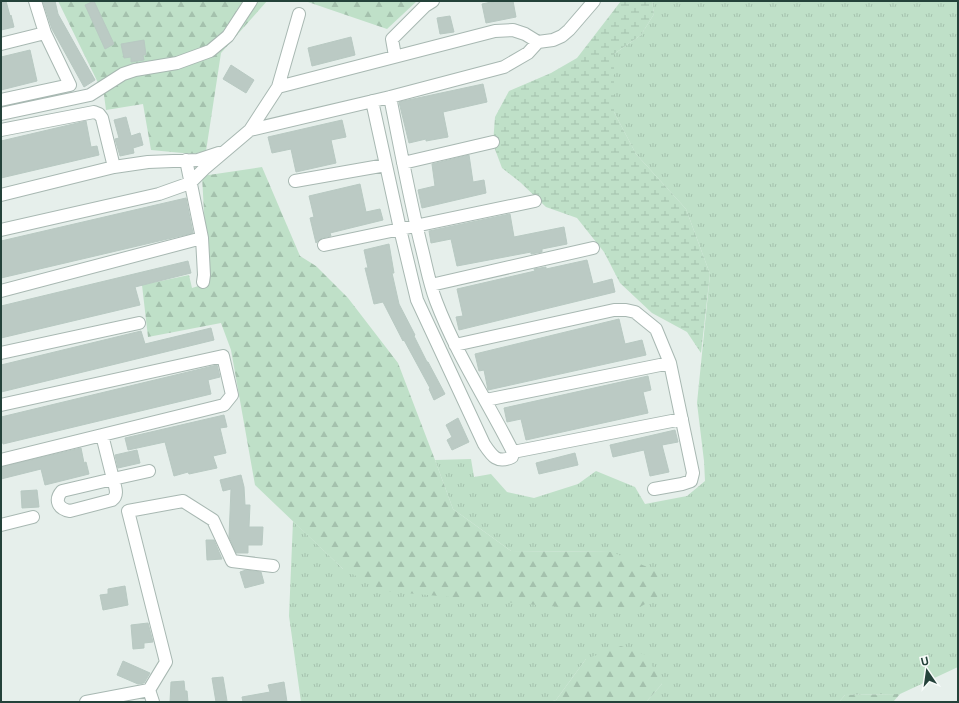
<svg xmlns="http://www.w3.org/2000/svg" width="959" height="703" viewBox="0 0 959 703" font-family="'Public Sans',sans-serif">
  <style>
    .grass { fill: url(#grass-tufts) }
    .forest { fill: url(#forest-firs) }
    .wetland { fill: url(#wetland-marsh) }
    .building { fill: #bbcac4; stroke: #b8c9c2 }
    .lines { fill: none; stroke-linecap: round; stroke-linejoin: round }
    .street-casing { stroke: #a8b8b2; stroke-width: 14 }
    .street { stroke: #fff; stroke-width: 12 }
  </style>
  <defs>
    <pattern id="grass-tufts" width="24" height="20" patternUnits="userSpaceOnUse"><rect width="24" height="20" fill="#bfe0c8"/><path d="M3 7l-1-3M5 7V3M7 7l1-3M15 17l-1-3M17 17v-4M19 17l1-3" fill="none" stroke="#a4c1ad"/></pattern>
    <pattern id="forest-firs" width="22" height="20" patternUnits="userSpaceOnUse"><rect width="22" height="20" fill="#bfe0c8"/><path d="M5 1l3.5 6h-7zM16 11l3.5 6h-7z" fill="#a4c1ad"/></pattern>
    <pattern id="wetland-marsh" width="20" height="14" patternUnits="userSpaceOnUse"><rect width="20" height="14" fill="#bfe0c8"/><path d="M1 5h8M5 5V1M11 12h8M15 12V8" fill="none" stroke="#a4c1ad"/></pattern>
  </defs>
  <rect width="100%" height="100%" fill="#e6efeb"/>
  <!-- grass -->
  <path class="grass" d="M652,1H958V667L900,694L845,695L839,702H646L662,684L586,659L556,700L550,702H301L289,616L293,521L343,569L612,552L511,551L453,509L435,460L471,459L474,477L491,474L507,492L534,498L578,484L596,471L635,487L645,504L687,496L705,481L704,461L697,403L710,274L686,209L636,154L614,112V54L641,35L654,14Z"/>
  <!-- forest -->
  <path class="forest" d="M58,1H267L221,53L206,151L193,154L151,150L143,104L106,110L104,95Z
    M305,1H417L387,29Z
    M262,167L300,256L316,266L348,298L398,363L435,460L453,509L511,551L612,552L659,572L662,594L640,607L572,608L384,591L343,569L255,485L231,350L221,323L148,337L142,285L189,275L192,288L208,283L202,176Z
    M621,646L646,655L662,684L646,702H550L556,700L586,659Z
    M900,694L893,702H839L845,695Z"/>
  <!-- wetland -->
  <path class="wetland" d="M621,1H652L654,14L641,35L614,54V112L636,154L686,209L710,274L701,353L687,332L652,313L620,283L604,252L577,218L546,207L520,182L502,168L493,144L495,117L509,91L551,73L577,58Z"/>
  <!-- building -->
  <path class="building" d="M1,1H6L10,16L11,15L14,27L1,30Z
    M55,1L58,14L95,80L84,87L52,29L43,2Z
    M94,1L114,44L105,49L85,5Z
    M496,1H513L516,17L486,23L482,4Z
    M450,16L454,32L440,34L437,18Z
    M351,37L355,55L312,66L308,48Z
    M144,40L146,55H143L144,60L131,62V57L124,58L121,44Z
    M30,50L37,81L1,90V57Z
    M231,65L254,80L246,93L223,79Z
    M483,84L487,102L443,112L448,137L426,141V139L409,143L399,102Z
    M126,117L131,136L140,133L143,145L133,148L134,153L120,156L115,139L119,138L114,120Z
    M342,120L346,137L331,140L336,163L296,172L291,149L272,153L268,137Z
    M86,121L91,147L97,146L99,155L1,178V141Z
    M469,155L473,182L484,180L486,193L422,208L418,190L435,186L432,164Z
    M360,184L366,212L380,209L383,220L330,233L331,236L322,238L316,243L310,218L314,217L309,196Z
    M186,198L193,233L1,278V241Z
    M510,214L514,237L564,227L567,244L542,249V252L531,254V252L457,266L451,239L431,243L429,231Z
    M389,244L394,273H392L399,304L415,335L414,336L427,362H428L445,394L434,400L429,389L430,388L404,340L403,341L383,302L374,304L365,268H368L364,250Z
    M587,260L593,284L612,279L615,292L459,330L456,317L463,316L457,289L535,271L534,269L546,267V269Z
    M188,261L191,273L135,287L140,305L1,338V306Z
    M619,319L625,344L642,340L646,355L488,390L484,370L479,371L475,354Z
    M211,328L214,340L1,392V365L141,331L145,344Z
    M217,365L220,377L208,380L211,394L3,444L1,437V417Z
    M648,376L651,390L643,392L648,413L526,440L521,419L507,422L504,408Z
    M224,415L227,427L220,428L226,453L213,456L217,468L189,474L188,472L174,476L165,442L128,450L125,438Z
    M458,418L469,442L452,450L447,440L452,437L446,425Z
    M675,430L678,442L662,445L669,472L650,476L644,450L613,457L610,445Z
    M81,448L84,463L86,462L89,474L45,485L41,469L1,479V467Z
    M137,450L140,463L118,468L115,455Z
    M575,453L578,465L539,474L536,463Z
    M241,475L244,487L245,505H250L249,527H263L262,545H248V553H236L229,537L231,489L223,491L220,480Z
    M37,490L39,507L22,508L21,491Z
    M206,540H214L222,559L207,560Z
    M246,570L261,572L264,583L245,588L240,572Z
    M125,586L128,605L103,610L100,595L108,594V589Z
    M148,623L153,642L144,643V648L133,649L131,625Z
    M123,661L150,673L144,683L138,684L117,675Z
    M223,677L227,701L216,702L212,678Z
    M184,681L185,691H187L188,702H170L171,682Z
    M284,682L287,702H243L242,697L270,692L268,685Z"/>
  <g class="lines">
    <defs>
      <path id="street" d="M1,44L45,33
        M395,56L392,39L425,6L433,1
        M278,87L495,31L513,30L525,34L538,42L553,40L562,36L569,30L594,1
        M1,100L70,85L45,33L35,1
        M372,101L400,229L417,300L484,444C492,456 497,464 512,457L513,452C488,402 456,354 436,301C429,283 426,264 421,245C409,196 400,146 390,97
        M1,114L90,95L123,74L135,70L177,63L210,51L228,36L251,1
        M1,130L94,112L99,114L102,118L114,167
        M250,130L390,97L504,67L528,53L538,42
        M186,160L202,238L204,275L203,282
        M403,163L493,142
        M295,181L386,165
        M1,195L114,167L148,162L198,160L219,153
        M1,230L159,194L190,183L204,169L250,130L278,87L299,14
        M324,245L535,201
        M431,285L593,248
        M1,291L202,238
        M455,345L614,310H626L635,312L656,329L670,363L693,473L691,481L682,484L654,489
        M1,353L139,323
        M486,400L670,363
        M1,405L223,356L232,395L224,405L1,460
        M102,435L113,479L62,491C54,500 58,509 70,511L112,500C119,495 115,487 113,479L149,471
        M513,452L682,419
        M1,525L33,517
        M149,690L166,662L128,511L183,501L213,520L232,561L273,566
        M86,702L149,690L153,702"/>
    </defs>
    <!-- street casing -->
    <use href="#street" class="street-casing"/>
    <!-- street -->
    <use href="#street" class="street"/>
  </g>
  <!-- border -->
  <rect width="959" height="703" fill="none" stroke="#24423a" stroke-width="4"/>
  <!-- north arrow -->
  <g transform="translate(927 671) rotate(347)" stroke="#f7fbf9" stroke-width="3" paint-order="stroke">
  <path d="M0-3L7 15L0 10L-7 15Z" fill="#24423a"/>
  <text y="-6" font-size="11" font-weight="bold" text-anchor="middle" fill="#24423a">U</text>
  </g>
</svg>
